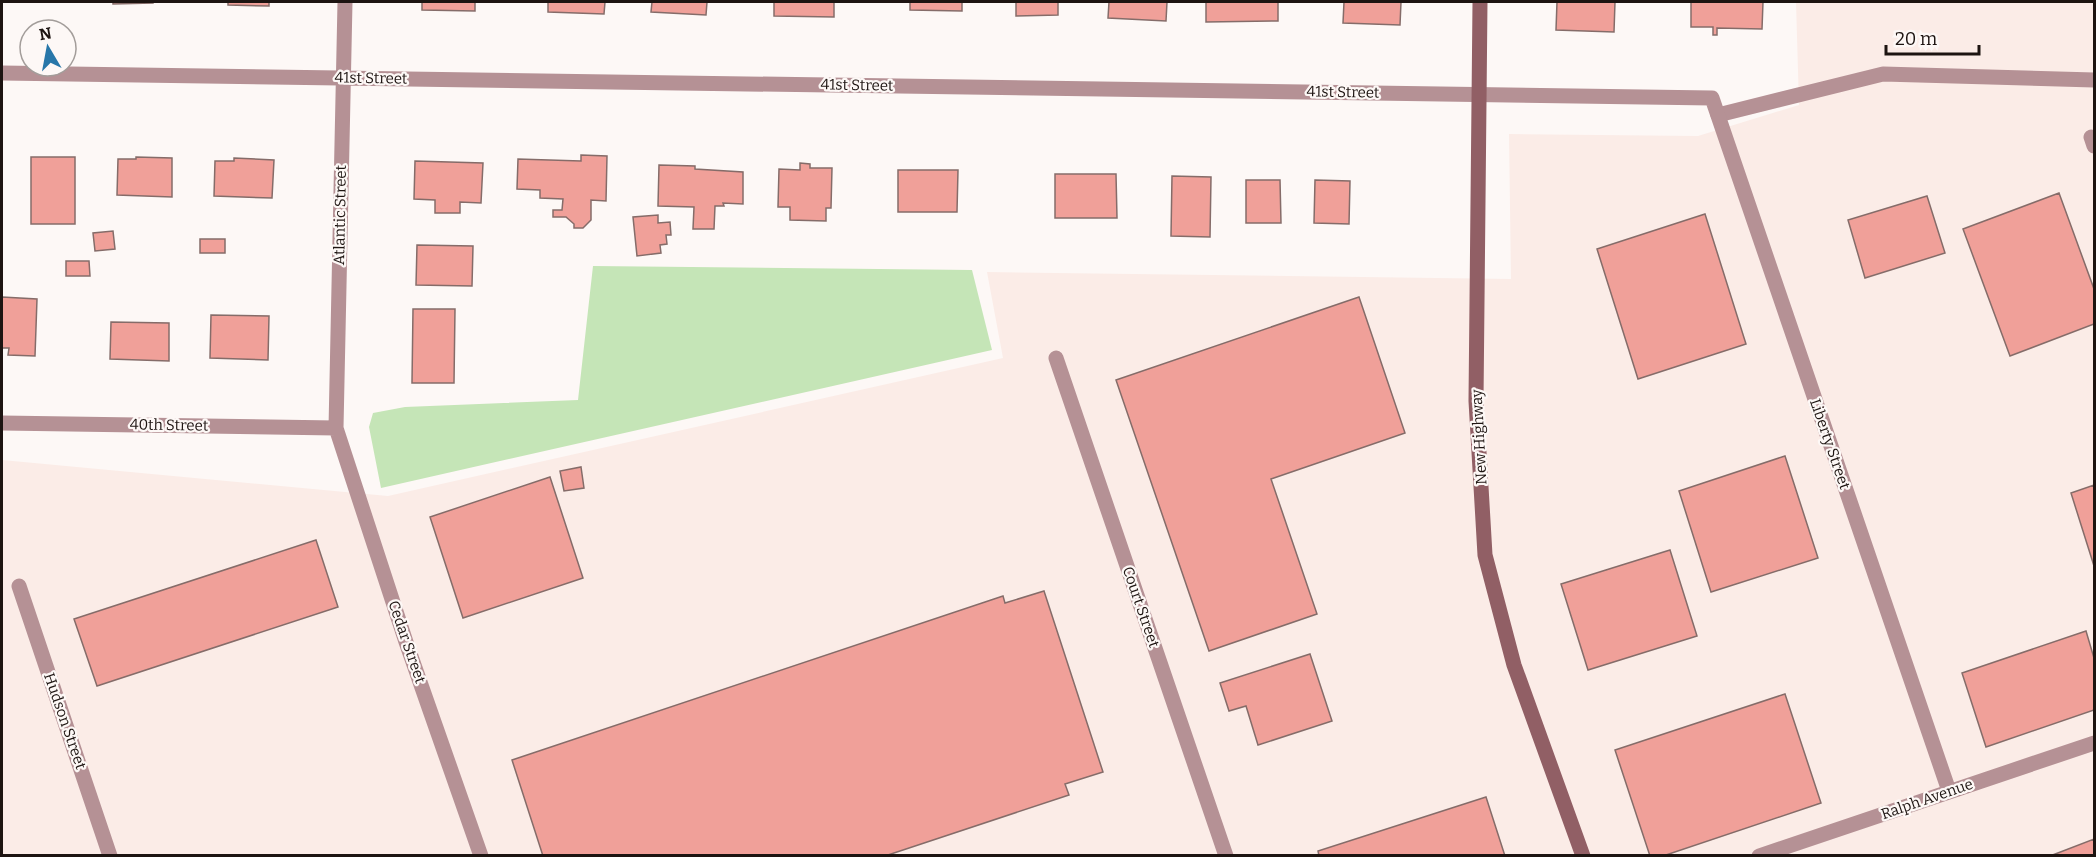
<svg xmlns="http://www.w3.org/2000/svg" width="2096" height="857" viewBox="0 0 2096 857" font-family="Bitter,serif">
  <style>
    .built { fill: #fbece7 }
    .green { fill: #c5e5b7 }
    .building { fill: #f0a099; stroke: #856c69; stroke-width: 1.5 }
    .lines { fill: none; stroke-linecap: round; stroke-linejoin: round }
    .lane { stroke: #b59195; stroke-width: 15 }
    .street { stroke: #b59195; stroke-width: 15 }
    .secondary { stroke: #915f65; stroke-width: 15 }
    .labels { text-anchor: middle; stroke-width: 4.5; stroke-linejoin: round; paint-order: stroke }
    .street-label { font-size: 15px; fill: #1d1411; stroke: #fdf8f6 }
  </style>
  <rect width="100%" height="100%" fill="#fdf8f6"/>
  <!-- built -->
  <path class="built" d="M1796,2H2092L2094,8V855H2V460L388,496L1003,358L987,272L1511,279L1509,134L1698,136L1799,105Z"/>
  <!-- green -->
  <path class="green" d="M593,266L972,270L992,350L381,488L369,427L373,413L405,407L578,400Z"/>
  <!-- building -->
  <path class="building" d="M113,2H153V3L113,4Z
    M228,2H269V6L228,5Z
    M422,2H475V11L422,10Z
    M548,2H605L604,14L548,12Z
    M652,2H707L706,15L651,12Z
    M774,2H834V17L774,16Z
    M910,2H962V11L910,10Z
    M1016,2H1058V15L1016,16Z
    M1109,2H1167L1166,21L1108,18Z
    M1206,2H1278V21L1206,22Z
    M1344,2H1401L1400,25L1343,23Z
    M1557,2H1615L1614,32L1556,30Z
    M1691,2H1763L1762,29L1717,28V35H1713V27H1691Z
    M581,155L607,156L606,201L591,200V220L583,228H574V224L566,217H553V210H562L563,199L540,198V190L517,189L518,159L581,161Z
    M31,157H75V224H31Z
    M136,157L172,158V197L117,195L118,159H136Z
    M234,158L274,160L272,198L214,196L215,161H234Z
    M415,161L483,163L481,203L460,202V213H435V200L414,199Z
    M800,163L810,164V168H832L831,208H826V221L790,220V207H778L779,169L800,170Z
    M659,165L695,166V169L743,172V204L723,203L724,206H715L714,229H693L694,207L658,206Z
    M898,170H958L957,212H898Z
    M1055,174H1116L1117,218H1055Z
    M1172,176L1211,177L1210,237L1171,236Z
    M1246,180H1280L1281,223H1246Z
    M1315,180L1350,181L1349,224L1314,223Z
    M2059,193L2094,289V324L2010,356L1963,229Z
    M1927,196L1945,253L1865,278L1848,220Z
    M1705,214L1746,344L1638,379L1597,249Z
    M658,215V223L670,222L671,235H666L667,244L660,245L661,253L637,256L633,217Z
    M113,231L115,249L95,251L93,233Z
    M200,239H225V253H200Z
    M417,245L473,246L472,286L416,285Z
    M66,261H89L90,276H66Z
    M2,297L37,299L35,356L8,355L9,348H2Z
    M1359,297L1405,433L1271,479L1317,614L1209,651L1116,380Z
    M413,309H455L454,383H412Z
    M211,315L269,316L268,360L210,358Z
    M111,322L169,323V361L110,359Z
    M1785,456L1818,558L1711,592L1679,491Z
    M581,467L584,488L564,491L560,471Z
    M550,477L583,578L463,618L430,517Z
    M2094,485V566L2071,493Z
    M316,540L338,607L97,686L74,619Z
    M1670,550L1697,636L1588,670L1561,584Z
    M1044,591L1103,772L1065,784L1069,795L885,856H543L512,760L1003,596L1005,603Z
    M2086,631L2094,658V710L1986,747L1962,673Z
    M1310,654L1332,721L1258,745L1246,706L1229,711L1220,683Z
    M1785,694L1821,803L1663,856H1650L1615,750Z
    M1486,797L1505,856H1319L1318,851Z
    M2094,839V856H2050Z"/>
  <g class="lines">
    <!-- lane -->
    <path class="lane" d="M1718,115L1883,74L2094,80"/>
    <!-- street -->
    <path class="street" d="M345,2L336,428L406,642L481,856
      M2,73L1712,98L1949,791
      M2091,137L2094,146
      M1056,358L1226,856
      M2,423L336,428
      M19,586L110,856
      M1759,856L2094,743"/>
    <!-- secondary -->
    <path class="secondary" d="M1480,2L1476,401L1485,555L1514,665L1583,856"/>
  </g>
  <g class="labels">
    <!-- street labels -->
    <g class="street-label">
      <text transform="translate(371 78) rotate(1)" y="5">41st Street</text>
      <text transform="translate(857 85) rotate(1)" y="5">41st Street</text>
      <text transform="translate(1343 92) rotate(1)" y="5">41st Street</text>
      <text transform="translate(340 215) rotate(-89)" y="5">Atlantic Street</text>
      <text transform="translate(169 425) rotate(1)" y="5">40th Street</text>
      <text transform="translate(1479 437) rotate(-93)" y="5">New Highway</text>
      <text transform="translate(1830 444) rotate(71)" y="5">Liberty Street</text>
      <text transform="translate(1141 607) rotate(71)" y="5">Court Street</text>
      <text transform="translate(407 642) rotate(71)" y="5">Cedar Street</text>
      <text transform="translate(65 721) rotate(71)" y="5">Hudson Street</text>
      <text transform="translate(1927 799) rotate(-19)" y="5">Ralph Avenue</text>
    </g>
  </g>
  <!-- border -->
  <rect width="2096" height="857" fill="none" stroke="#1d1411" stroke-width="6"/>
  <!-- north arrow -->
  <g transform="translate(48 48) rotate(350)"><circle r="28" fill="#fdf8f6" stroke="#a39d9a" stroke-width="1.5"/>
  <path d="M0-4.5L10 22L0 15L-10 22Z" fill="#2877a9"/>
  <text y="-9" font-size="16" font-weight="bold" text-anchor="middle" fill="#1d1411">N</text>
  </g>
  <!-- scale -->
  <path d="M1886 45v9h93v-9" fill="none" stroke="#1d1411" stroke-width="3"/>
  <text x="1895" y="45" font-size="18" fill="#1d1411" stroke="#fdf8f6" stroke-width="4.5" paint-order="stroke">20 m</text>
</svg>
